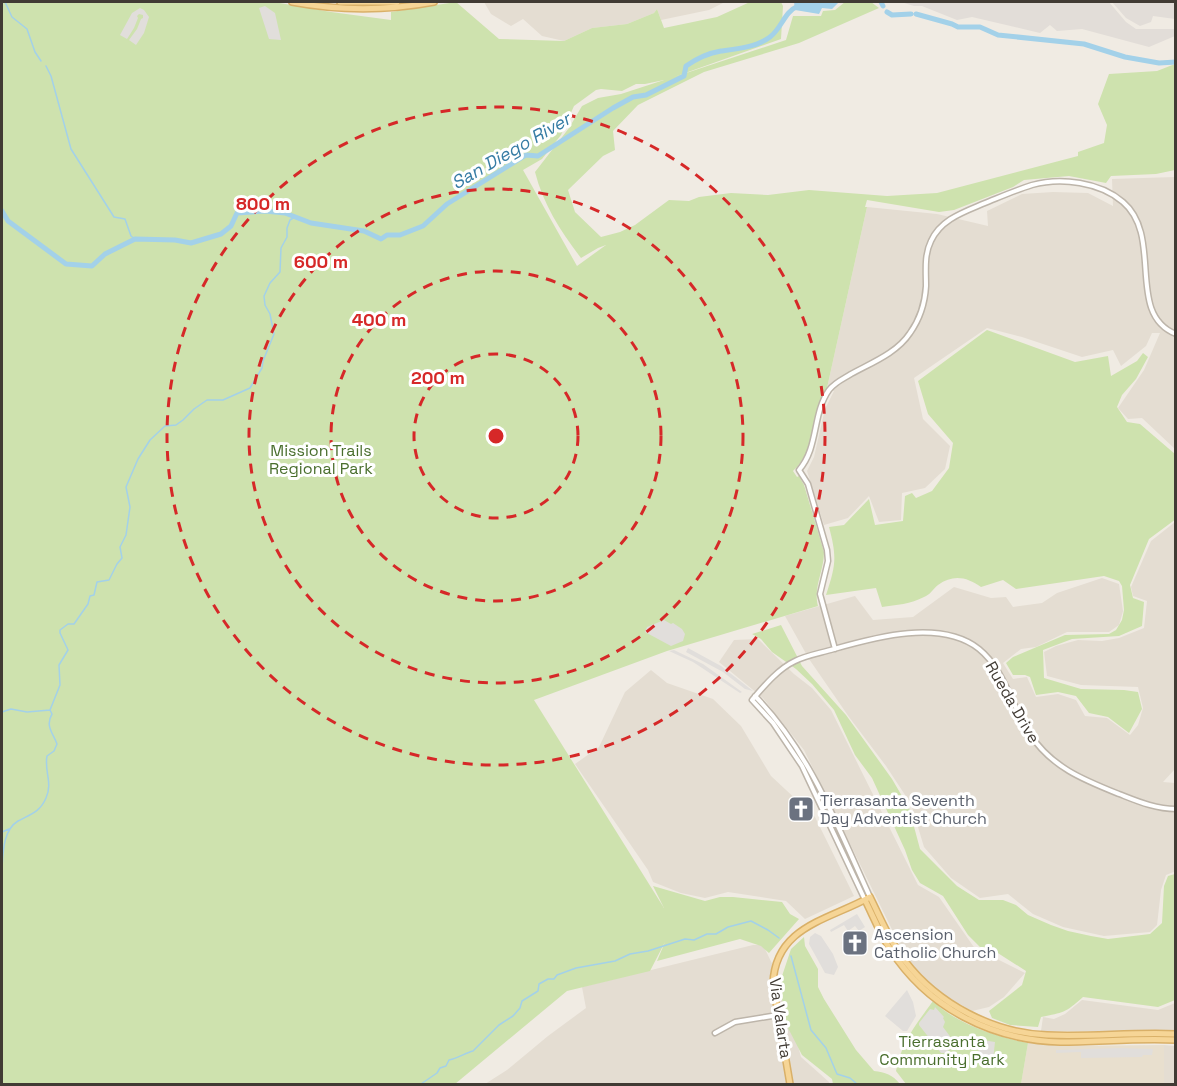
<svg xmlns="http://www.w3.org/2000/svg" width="1177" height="1086" viewBox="0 0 1177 1086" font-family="'Space Grotesk',sans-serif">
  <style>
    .residential { fill: #e4ddd2 }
    .industrial { fill: #e2ddd8 }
    .education { fill: #e8dfce }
    .green { fill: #cee2ae; fill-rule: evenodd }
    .parking { fill: #e1dedb }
    .water { fill: #a3d1e9 }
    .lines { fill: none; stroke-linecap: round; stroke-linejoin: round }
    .stream { stroke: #a3d1e9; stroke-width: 1.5 }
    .river { stroke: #a3d1e9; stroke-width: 5 }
    .minor-casing { stroke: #bdb5aa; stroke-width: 7 }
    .major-casing { stroke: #d9b068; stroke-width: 8 }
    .minor { stroke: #fff; stroke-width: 4 }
    .major { stroke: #f6d596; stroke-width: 5 }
    .ring { fill: none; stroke: #d62828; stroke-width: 3; stroke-dasharray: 10 8 }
    .labels { text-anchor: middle; stroke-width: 6; stroke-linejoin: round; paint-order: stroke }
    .park-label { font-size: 16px; fill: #496e2d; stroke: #fff }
    .street-label { font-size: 16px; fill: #413b34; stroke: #fff }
    .worship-label { font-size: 16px; fill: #5b616d; stroke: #fff; text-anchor: start }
    .water-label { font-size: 18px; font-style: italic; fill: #367ca4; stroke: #fff }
    .centre { fill: #d62828; stroke: #fff; stroke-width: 3 }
    .ring-label { font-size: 18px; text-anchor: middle; font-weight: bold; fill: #d62828; stroke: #fff; stroke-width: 6; stroke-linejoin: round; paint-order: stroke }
  </style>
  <rect width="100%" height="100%" fill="#f0ebe3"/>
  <!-- residential -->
  <path class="residential" d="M484,2H725L709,10L661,20L657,9L654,13L627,24L592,28L564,41L542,36L523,19L511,26L491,14Z
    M1175,177V449L1142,418L1128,419L1118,408L1144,370L1160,333H1152L1146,346L1121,366L1113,350L1082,357L1022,337L987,328L914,378L923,419L950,446L945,469L925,488L902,493L901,520L879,522L869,496L848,518L824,525L807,471L814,457L825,409L834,391L827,388L867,207L937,214L988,226L987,211L1022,194L1053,192L1088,193L1113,206L1112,179Z
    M1175,522V769L1163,782L1175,783L1176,871L1166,875L1161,890L1157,925L1150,932L1104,936L1063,927L1033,914L1008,894L980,898L951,878L924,847L911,804L886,766L849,717L809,659L785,616L855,596L873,620L913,617L954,587L991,598L1006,597L1013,607L1042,603L1057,593L1102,578L1119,584L1123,611L1119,625L1109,632H1067L1036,647L1021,649L1003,663L1013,679L1027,677L1036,697L1058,694L1076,700L1085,716L1107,718L1130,735L1138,725L1143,708L1138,687L1081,685L1047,676L1044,652L1056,646L1078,640L1102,641L1119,638L1144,628L1147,601L1133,596L1131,587L1151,541Z
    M758,639L794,674L812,688L831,710L918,885L939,897L978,953L987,949L999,960L1025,973L1004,997L989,1007L972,1011L939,992L906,958L804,750L763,698L719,662L734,640Z
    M651,670L667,683L713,699L741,726L771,776L815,817L854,896L805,919L786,901L728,892L705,898L681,893L653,882L648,870L575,764L599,747L625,692Z
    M753,945H763L780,980L801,1057L829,1082L830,1084H485L507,1070L548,1036L586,1008L582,987Z
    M1082,1000L1158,1010L1175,1003V1031H1041L1043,1017L1054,1019L1065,1014Z
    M1164,1045L1175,1046V1084H1164Z"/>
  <!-- industrial -->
  <path class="industrial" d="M901,2H1109L1126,22L1136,29H1175V36L1149,47L1082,29L1057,31L1050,25L1040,33L972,17L957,20L922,6H914Z
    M1112,2H1175V19L1153,16L1151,22L1140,26L1126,18Z"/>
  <!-- education -->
  <path class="education" d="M1028,1043L1064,1046L1164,1045V1084H1021Z"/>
  <!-- green -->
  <path class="green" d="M2,2H274L331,12L391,20V12L456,2L499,39L564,41L592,28L627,24L654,13L657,9L664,28L717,17L750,2H781L783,6L781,39L674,77L786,40L793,16H821L823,11L835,10L845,2H871L879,8L799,43L704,72L638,105L613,131L615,150L603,156L568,190L575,212L601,237L620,232L635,225L669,200L689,201L699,197L731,193L768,195L809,190L887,196L937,193L1078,156V152L1104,143L1107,125L1098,104L1109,74L1157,71L1175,64V170L1156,174L1111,176L1106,183L1069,176L1024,180L1013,187L954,210L939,212L867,200L865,207H867L827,388C810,414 817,450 793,471L797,477L799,476L804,485L824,552C824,571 813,587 818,606L667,651L534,700L664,908L653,886L705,901L720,897H733L782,902L790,914L799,919L769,953L761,946L740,939L657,961L665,942L650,971L567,991L455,1084H2ZM664,80L621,94L598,98L582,106L569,128L535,172C543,204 561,232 581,258L598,248L606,245L577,266L523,170L542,159L561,135L574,106L596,90L601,89L622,91L636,84H645Z
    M987,330L1075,362L1108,356L1111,376L1137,361L1143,353L1148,357L1136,379L1122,395L1117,407L1127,422L1140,424L1175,454L1176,519L1149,539L1130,585L1133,598L1144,602L1142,626L1119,636L1072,639L1043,650L1044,678L1081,689L1124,690L1138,692L1142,709L1129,733L1108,717L1089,713L1076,696L1058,692L1036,695L1030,677L1025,675H1013L1006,663L1013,657L1065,635L1109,634L1116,630L1122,620L1124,610L1122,586L1119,581L1104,576L1016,589L1003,580L981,587C967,577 953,574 938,585C933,589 930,595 924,597C911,604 896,605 882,607L876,588L826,595C836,565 837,557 829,527L844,525L869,499L875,525L903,521L905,496L912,493L916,498L932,491L949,468L953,443L928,414L918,381Z
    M781,625L802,666L846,715L892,779L909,808L920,849L957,886L979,900H1003L1016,905L1028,915L1051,925L1068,931L1091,936L1108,939L1150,934L1162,923L1164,886L1168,876L1175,874V1000L1158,1007L1083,997C1064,1014 1064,1012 1041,1017L1038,1027L1010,1025L992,1018L989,1011L1022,985L1026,971L990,948L980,947L968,935L943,896L920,883L912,870L905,850L872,778L855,755L834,710L812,684L796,669L772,652L761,639L752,634Z
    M804,937L805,946L818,969V987L824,999L856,1050L874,1071C885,1072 893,1075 900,1084H833L832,1079L802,1055L788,1028L779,985L791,949Z
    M933,1001C958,1025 995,1036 1028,1043L1021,1084H906L896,1071C902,1041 915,1026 933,1001Z"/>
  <!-- parking -->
  <path class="parking" d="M265,6L275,13L281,40L269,39L259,8Z
    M140,8L144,10L149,17L144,33L136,45L129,40L137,29L141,19L143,18V15L139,14L137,16L138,18L134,28L127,39L120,35L132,13Z
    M664,620L671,624L673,623L682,629L685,634L683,641L671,646L645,632L647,627Z
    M688,648L721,666L753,691L745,689L723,672L686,652Z
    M674,650L703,664L742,692L740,693L693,662L669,651Z
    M857,914L865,927L859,931L855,926L848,931L844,925L831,932L830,930Z
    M815,933L821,936L833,954L838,967L834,975L825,973L809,944L810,937Z
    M907,990L913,1002L916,1016L907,1031H903L885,1016Z
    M935,1007L944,1017L943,1018L945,1022L943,1027L955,1043L954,1046L945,1053H941L919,1025V1023L930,1009L934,1010Z
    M982,1040L995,1042L993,1060L978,1058L979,1044H981Z
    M1119,1048L1153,1049L1152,1055H1143L1142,1057L1081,1058V1052L1056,1053V1050Z"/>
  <!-- water -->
  <path class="water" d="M794,2H839L832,9L822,8L819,14L795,10Z"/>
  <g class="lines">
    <!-- stream -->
    <path class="stream" d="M5,2L12,17L27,29L35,52L41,61
      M46,66L51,76L71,149L114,217L125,219L131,236L135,239
      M2,712L11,709L27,712L50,710
      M2,832L9,829
      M2,868C3,853 3,830 18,821C31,814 40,812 46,798C53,783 44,771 47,756L54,751L57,744C53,733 45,726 52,714L50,710L60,685L59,665L68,650L60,633V630L68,624H74L88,604L90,596L94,595L97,582L109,580L117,564L122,558L120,547L126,535L130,507L126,487L138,459L150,440L165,426L176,425L183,420L194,409L207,400H223L250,388L262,368L263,361L274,334L270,314L265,305L264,296L270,283L280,272L281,248L287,237V228L290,220L295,217
      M791,956L811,1030L826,1048L837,1074L850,1078L857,1084
      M421,1084L437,1073L440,1068L446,1066L449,1060C459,1058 465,1053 473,1051L499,1025L513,1016L520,1008L522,1001L538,991L539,984L548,979H554L557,975L576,968L615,961L630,954L648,951L685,939L694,940L707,934H716L728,927L751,921L768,930L779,938"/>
    <!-- river -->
    <path class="river" d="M881,2L883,6
      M887,12L892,15L911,14
      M916,14L952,24L958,27H980L998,35L1084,44L1125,57L1159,63L1176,62
      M2,211L8,221L66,264L92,266L105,254L135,239L175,240L191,243L221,234L231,226L237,213L265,211L285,213L311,223L364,231L381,239L387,235H400L423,226L447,204L526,155L538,156L613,108L633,97L646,95L684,76L686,66C696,59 709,53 721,51C737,49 757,47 770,37C782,28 784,12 798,6"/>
    <defs>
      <path id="minor" d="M835,649L820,594L828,561L827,550L808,484L799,470C819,447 812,414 829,390C835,382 843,379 851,374C871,363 897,353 910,333C920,319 925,303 926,286C926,271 924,255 931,241C941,219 964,212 985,203C1000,197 1016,190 1032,185C1061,177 1100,182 1123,202C1164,237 1125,314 1176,334
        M755,696C810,752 838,827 870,897
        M865,900L802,766L773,723L752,700C764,686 778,669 795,661C807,655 821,653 834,649C876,637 941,619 979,649C1005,670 1012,707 1030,734C1051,767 1084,780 1119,794C1137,801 1155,809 1176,809
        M715,1033L735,1022L778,1015"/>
      <path id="major" d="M292,2C340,11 386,11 434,2
        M340,2H397
        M865,900C873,916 880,934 890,949C928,1008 991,1040 1060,1042C1099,1042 1137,1038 1176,1040
        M790,1084L773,984C775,926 829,920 870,897C881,919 890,942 905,961C938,1004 993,1033 1047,1035C1090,1037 1133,1032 1176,1034"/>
    </defs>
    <!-- minor casing -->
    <use href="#minor" class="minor-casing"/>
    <!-- major casing -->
    <use href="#major" class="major-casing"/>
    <!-- minor -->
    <use href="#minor" class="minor"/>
    <!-- major -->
    <use href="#major" class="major"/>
  </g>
  <!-- distance rings -->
  <g class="ring">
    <circle cx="496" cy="436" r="82"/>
    <circle cx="496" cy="436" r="165"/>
    <circle cx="496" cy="436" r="247"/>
    <circle cx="496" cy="436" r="329"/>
  </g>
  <!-- icons -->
  <defs>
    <symbol id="church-square" viewBox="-11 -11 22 22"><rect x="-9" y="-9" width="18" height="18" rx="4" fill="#6b7280" stroke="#fff"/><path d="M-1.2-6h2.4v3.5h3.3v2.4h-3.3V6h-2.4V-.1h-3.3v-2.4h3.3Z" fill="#fff"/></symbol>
  </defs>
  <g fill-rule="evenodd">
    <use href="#church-square" x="786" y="794" width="30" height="30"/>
    <use href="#church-square" x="840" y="928" width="30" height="30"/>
  </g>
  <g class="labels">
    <!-- park labels -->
    <g class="park-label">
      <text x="321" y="456">Mission Trails<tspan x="321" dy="18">Regional Park</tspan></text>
      <text x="942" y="1047">Tierrasanta<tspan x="942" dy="18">Community Park</tspan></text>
    </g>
    <!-- street labels -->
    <g class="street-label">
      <text transform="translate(1013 702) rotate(60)" y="6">Rueda Drive</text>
      <text transform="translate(781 1018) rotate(82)" y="6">Via Valarta</text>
    </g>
    <!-- worship labels -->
    <g class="worship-label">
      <text x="820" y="806">Tierrasanta Seventh<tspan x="820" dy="18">Day Adventist Church</tspan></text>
      <text x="874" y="940">Ascension<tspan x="874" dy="18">Catholic Church</tspan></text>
    </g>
    <!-- water labels -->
    <g class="water-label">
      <text transform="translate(511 151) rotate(-30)" y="6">San Diego River</text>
    </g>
  </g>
  <circle cx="496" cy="436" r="9" class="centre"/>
  <g class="ring-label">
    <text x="263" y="210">800 m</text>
    <text x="321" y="268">600 m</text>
    <text x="379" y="326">400 m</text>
    <text x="438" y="384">200 m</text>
  </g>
  <!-- border -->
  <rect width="1177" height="1086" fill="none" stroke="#413b34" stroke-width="6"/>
</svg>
